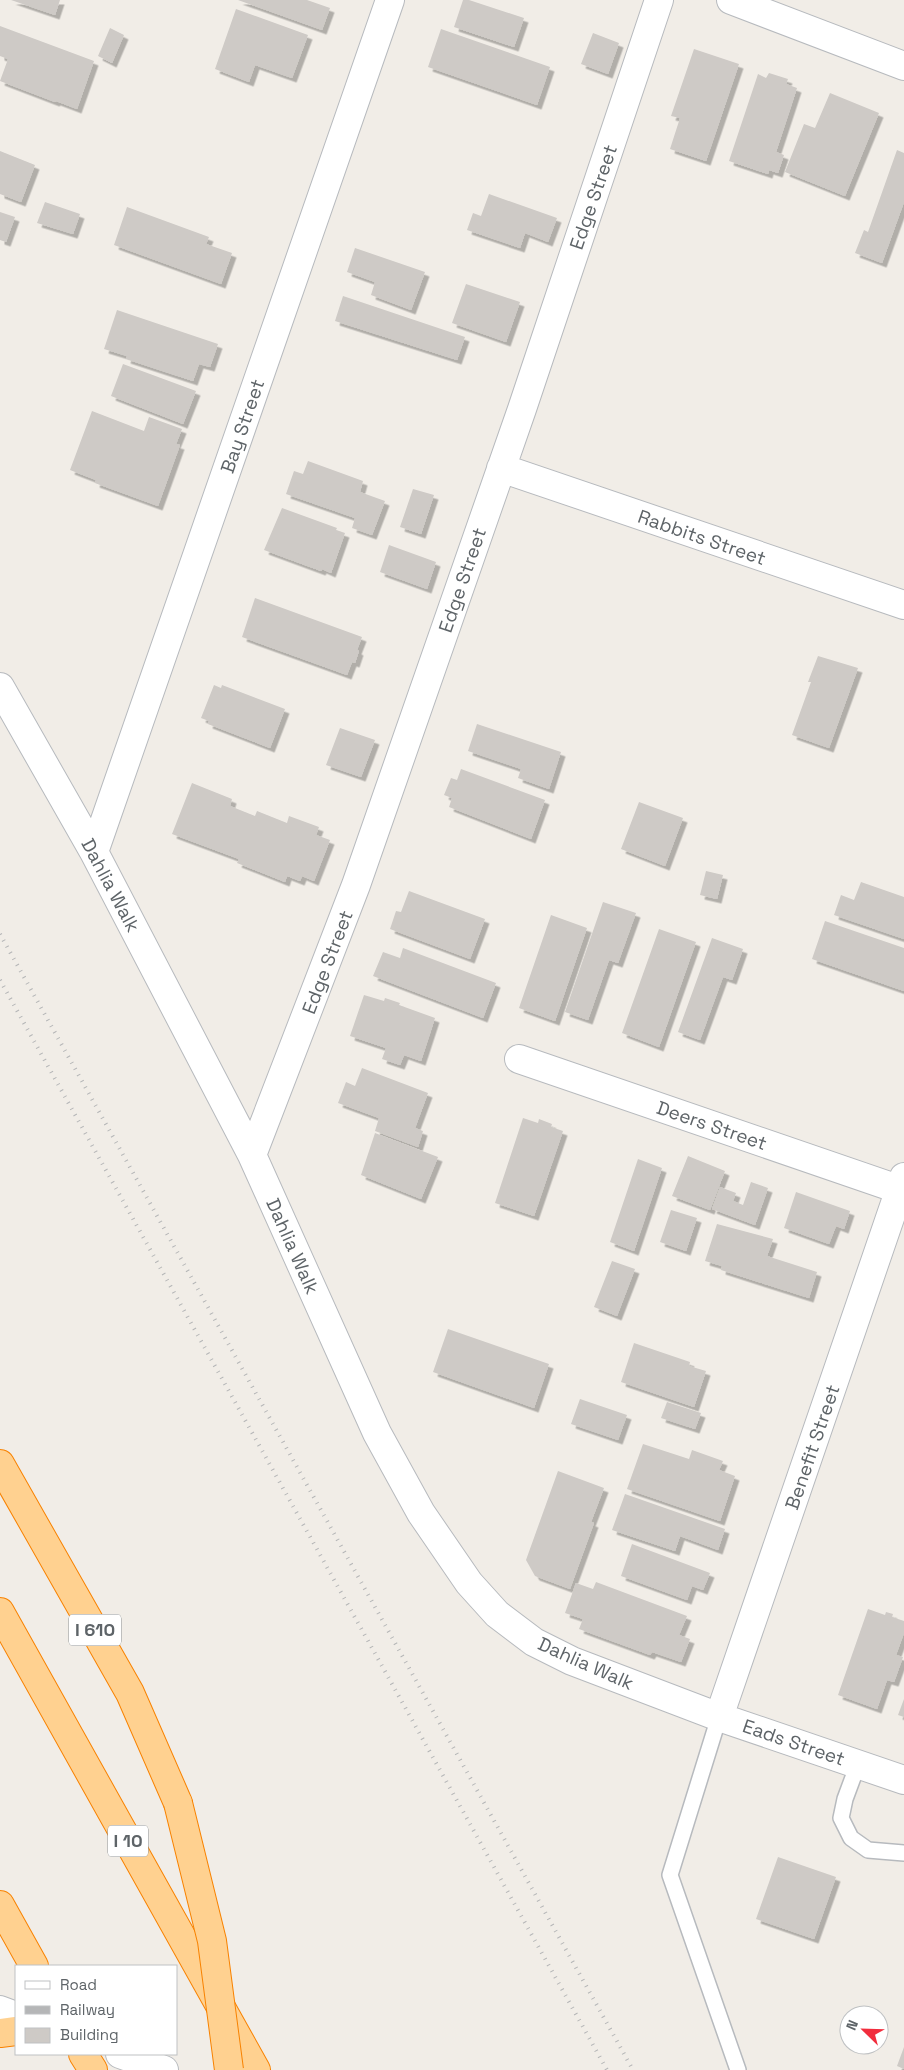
<svg xmlns="http://www.w3.org/2000/svg" width="904" height="2070" viewBox="0 0 904 2070" font-family="'Space Grotesk',sans-serif">
  <style>
    .building { fill: #cecac6; filter: url(#shadow) }
    .lines { fill: none; stroke-linecap: round; stroke-linejoin: round }
    .service-casing { stroke: #b7babe; stroke-width: 18 }
    .minor-casing { stroke: #b7babe; stroke-width: 30 }
    .tertiary-casing { stroke: #b7babe; stroke-width: 30 }
    .motorway-casing { stroke: #f88200; stroke-width: 30 }
    .service { stroke: #fff; stroke-width: 15 }
    .minor { stroke: #fff; stroke-width: 28 }
    .tertiary { stroke: #fff; stroke-width: 28 }
    .motorway { stroke: #ffd190; stroke-width: 28 }
    .rail { stroke: #b5b6b7; stroke-width: 4; stroke-dasharray: 1 6; stroke-linecap: butt }
    .motorway-bridge-casing { stroke: #f88200; stroke-width: 30; stroke-linecap: butt }
    .motorway-bridge { stroke: #ffd190; stroke-width: 28 }
    .labels { text-anchor: middle; stroke-width: 4; stroke-linejoin: round; paint-order: stroke }
    .shield { fill: #fff; stroke: #8e9295; stroke-width: 1 }
    .shield-label { font-size: 18px; font-weight: bold; fill: #5e6468 }
    .street-label { font-size: 19px; fill: #5e6468; stroke: #fff }
  </style>
  <defs>
    <filter id="shadow"><feDropShadow dx="4.5" dy="4.5" stdDeviation="0" flood-color="#0004"/></filter>
  </defs>
  <rect width="100%" height="100%" fill="#f1ede7"/>
  <!-- building -->
  <path class="building" d="M11,0H60L55,15Z
    M238,0H307L330,8L322,30Z
    M463,0H469L524,18L514,47L454,27Z
    M236,9L308,35L292,78L255,65L249,82L215,69Z
    M0,26L94,61L77,109L56,101L55,102L0,81L8,59L0,56Z
    M110,28L124,35L112,63L98,56Z
    M441,29L550,67L537,105L428,67Z
    M593,33L619,43L608,74L581,64Z
    M694,49L739,64L706,161L670,149L680,118L671,116Z
    M769,73L788,79L786,84L797,88L776,152L784,155L778,173L769,170L768,174L729,161L758,74L766,78Z
    M830,93L879,113L845,196L785,172L804,124L815,128Z
    M897,150L904,153V202L882,263L855,253L864,230L868,232Z
    M0,151L35,165L21,202L0,194Z
    M489,194L557,218L548,242L525,233L520,248L467,230L473,213L481,216Z
    M45,202L80,214L73,234L37,223Z
    M127,207L209,237L206,244L232,253L221,284L114,245Z
    M0,212L15,217L6,242L0,240Z
    M355,248L425,272L411,310L371,295L375,282L347,272Z
    M466,284L520,302L506,342L452,323Z
    M343,296L465,337L457,360L335,321Z
    M117,310L218,344L210,367L199,364L193,381L126,359L127,356L104,349Z
    M123,364L196,391L183,424L111,396Z
    M92,411L144,431L149,417L182,429L176,444L180,445L158,506L95,483L96,480L70,470Z
    M308,461L363,481L360,492L385,501L372,535L352,528L355,518L286,494L294,471L303,474Z
    M413,489L434,495L421,534L400,527Z
    M282,508L337,528L336,530L345,533L331,573L322,569L321,571L264,550Z
    M389,545L436,562L427,589L380,572Z
    M255,598L362,637L357,650L359,651L355,663L352,662L347,675L242,637Z
    M818,656L858,668L829,748L792,735L811,682H808Z
    M214,685L221,688L222,685L285,709L270,748L208,724L209,721L201,718Z
    M477,724L561,752L549,789L518,778L521,769L468,751Z
    M340,728L375,740L361,777L326,765Z
    M461,769L545,800L531,839L449,807L452,798L444,795L451,778L457,780Z
    M192,783L232,799L230,806L255,816L257,811L287,823L289,816L319,827L316,835L330,840L314,881L302,876L300,881L287,876L285,882L237,863L239,859L172,834Z
    M639,802L683,818L665,866L621,849Z
    M706,871L723,875L717,899L700,895Z
    M861,882L904,897V939L834,915L841,895L854,900Z
    M409,891L485,919L470,959L390,929L396,911L401,912Z
    M603,902L636,913L618,963L609,960L588,1020L565,1012Z
    M551,915L587,928L555,1021L519,1008Z
    M825,921L904,948V991L812,959Z
    M659,929L696,942L659,1047L622,1033Z
    M712,938L743,949L732,980L723,977L700,1040L678,1032Z
    M403,948L496,983L483,1018L373,976L383,952L400,958Z
    M364,995L384,1001L385,998L400,1003L399,1005L435,1018L421,1061L404,1055L400,1065L382,1059L386,1048L350,1036Z
    M362,1068L428,1093L415,1128L423,1131L418,1147L375,1131L379,1118L338,1103L346,1082L355,1086Z
    M523,1118L538,1123L539,1119L552,1124L551,1127L563,1131L534,1216L495,1203Z
    M375,1133L438,1157L421,1199L361,1175Z
    M688,1156L725,1171L710,1210L672,1196Z
    M638,1159L662,1168L634,1251L610,1242Z
    M751,1182L768,1188L755,1225L712,1209L720,1187L736,1193L733,1201L743,1205Z
    M796,1192L850,1211L844,1229L836,1226L829,1244L784,1228Z
    M671,1210L697,1218L686,1251L660,1242Z
    M717,1224L773,1239L767,1256L817,1272L809,1298L721,1270L722,1266L705,1261Z
    M612,1261L635,1269L617,1316L594,1307Z
    M448,1329L549,1364L534,1408L433,1372Z
    M634,1343L690,1362L689,1366L706,1371L694,1407L621,1382Z
    M580,1399L627,1415L618,1440L571,1424Z
    M667,1402L701,1413L695,1429L661,1418Z
    M643,1444L689,1459L692,1450L723,1461L719,1470L735,1476L720,1521L627,1489Z
    M558,1471L604,1488L591,1522L594,1523L570,1589L535,1576L526,1560Z
    M625,1494L725,1529L718,1550L680,1536L675,1551L612,1530Z
    M632,1544L710,1573L703,1590L692,1586L687,1600L621,1576Z
    M596,1582L687,1616L679,1635L690,1639L681,1662L652,1652L650,1655L579,1629L583,1619L565,1613L576,1583L593,1589Z
    M868,1609L885,1615L886,1612L893,1614L892,1617L904,1621V1633L896,1655L903,1657L894,1682L887,1680L877,1709L838,1695Z
    M904,1699V1717L898,1715Z
    M778,1857L836,1877L814,1939L756,1919Z
    M904,2047V2069L897,2066Z"/>
  <g class="lines">
    <defs>
      <path id="service" d="M719,1717L670,1875L738,2070
        M858,1764L845,1799L841,1818L851,1838L868,1850L904,1853"/>
      <path id="minor" d="M731,0L904,66
        M501,468L904,605
        M0,687L94,852L252,1155L377,1433L421,1513L469,1583L497,1614L534,1642L572,1661L719,1717L904,1780
        M94,852L390,0
        M519,1059L904,1191
        M252,1155L356,885L522,409L659,0
        M719,1717L904,1177"/>
      <path id="tertiary" d="M0,2010L16,2016
        M120,2054L164,2070"/>
      <path id="motorway" d="M0,1464L130,1693L178,1803
        M0,1612L256,2070
        M0,1905L34,1966
        M0,2033L16,2031
        M83,2054L93,2070"/>
    </defs>
    <!-- service casing -->
    <use href="#service" class="service-casing"/>
    <!-- minor casing -->
    <use href="#minor" class="minor-casing"/>
    <!-- tertiary casing -->
    <use href="#tertiary" class="tertiary-casing"/>
    <!-- motorway casing -->
    <use href="#motorway" class="motorway-casing"/>
    <!-- service -->
    <use href="#service" class="service"/>
    <!-- minor -->
    <use href="#minor" class="minor"/>
    <!-- tertiary -->
    <use href="#tertiary" class="tertiary"/>
    <!-- motorway -->
    <use href="#motorway" class="motorway"/>
    <!-- rail -->
    <path class="rail" d="M0,934L633,2070
      M0,980L607,2070"/>
    <defs>
      <path id="motorway-bridge" d="M178,1803L212,1941L229,2070"/>
    </defs>
    <!-- motorway-bridge casing -->
    <use href="#motorway-bridge" class="motorway-bridge-casing"/>
    <!-- motorway-bridge -->
    <use href="#motorway-bridge" class="motorway-bridge"/>
  </g>
  <g class="labels">
    <!-- shield labels -->
    <g class="shield">
      <rect x="69" y="1614.5" width="52" height="31" rx="4"/>
      <rect x="108" y="1825.5" width="40" height="31" rx="4"/>
    </g>
    <g class="shield-label">
      <text x="95" y="1636">I 610</text>
      <text x="128" y="1847">I 10</text>
    </g>
    <!-- street labels -->
    <g class="street-label">
      <text transform="translate(593 197) rotate(-71)" y="7">Edge Street</text>
      <text transform="translate(242 426) rotate(-71)" y="7">Bay Street</text>
      <text transform="translate(702 537) rotate(19)" y="7">Rabbits Street</text>
      <text transform="translate(462 580) rotate(-71)" y="7">Edge Street</text>
      <text transform="translate(111 885) rotate(62)" y="7">Dahlia Walk</text>
      <text transform="translate(327 962) rotate(-69)" y="7">Edge Street</text>
      <text transform="translate(712 1125) rotate(19)" y="7">Deers Street</text>
      <text transform="translate(293 1246) rotate(66)" y="7">Dahlia Walk</text>
      <text transform="translate(812 1447) rotate(-71)" y="7">Benefit Street</text>
      <text transform="translate(586 1663) rotate(24)" y="7">Dahlia Walk</text>
      <text transform="translate(794 1742) rotate(19)" y="7">Eads Street</text>
    </g>
  </g>
  <!-- legend -->
  <rect x="15" y="1965" width="162" height="90" fill="#ffffff" stroke="#bfc1c3"/>
  <rect x="25" y="1981" width="25" height="8" fill="#ffffff" stroke="#bfc1c3"/>
  <text x="60" y="1990" font-size="15" fill="#5e6468">Road</text>
  <rect x="25" y="2006" width="25" height="8" fill="#b5b6b7" stroke="#bfc1c3"/>
  <text x="60" y="2015" font-size="15" fill="#5e6468">Railway</text>
  <rect x="25" y="2028" width="25" height="15" fill="#cecac6" stroke="#bfc1c3"/>
  <text x="60" y="2040" font-size="15" fill="#5e6468">Building</text>
  <!-- north arrow -->
  <g transform="translate(864 2030) rotate(293)"><circle r="24" fill="#ffffff" stroke="#bfc1c3"/>
  <path d="M0-4L9 19L0 12L-9 19Z" fill="#f12d3d"/>
  <text y="-8" font-size="14" font-weight="bold" text-anchor="middle" fill="#5e6468">N</text>
  </g>
</svg>
